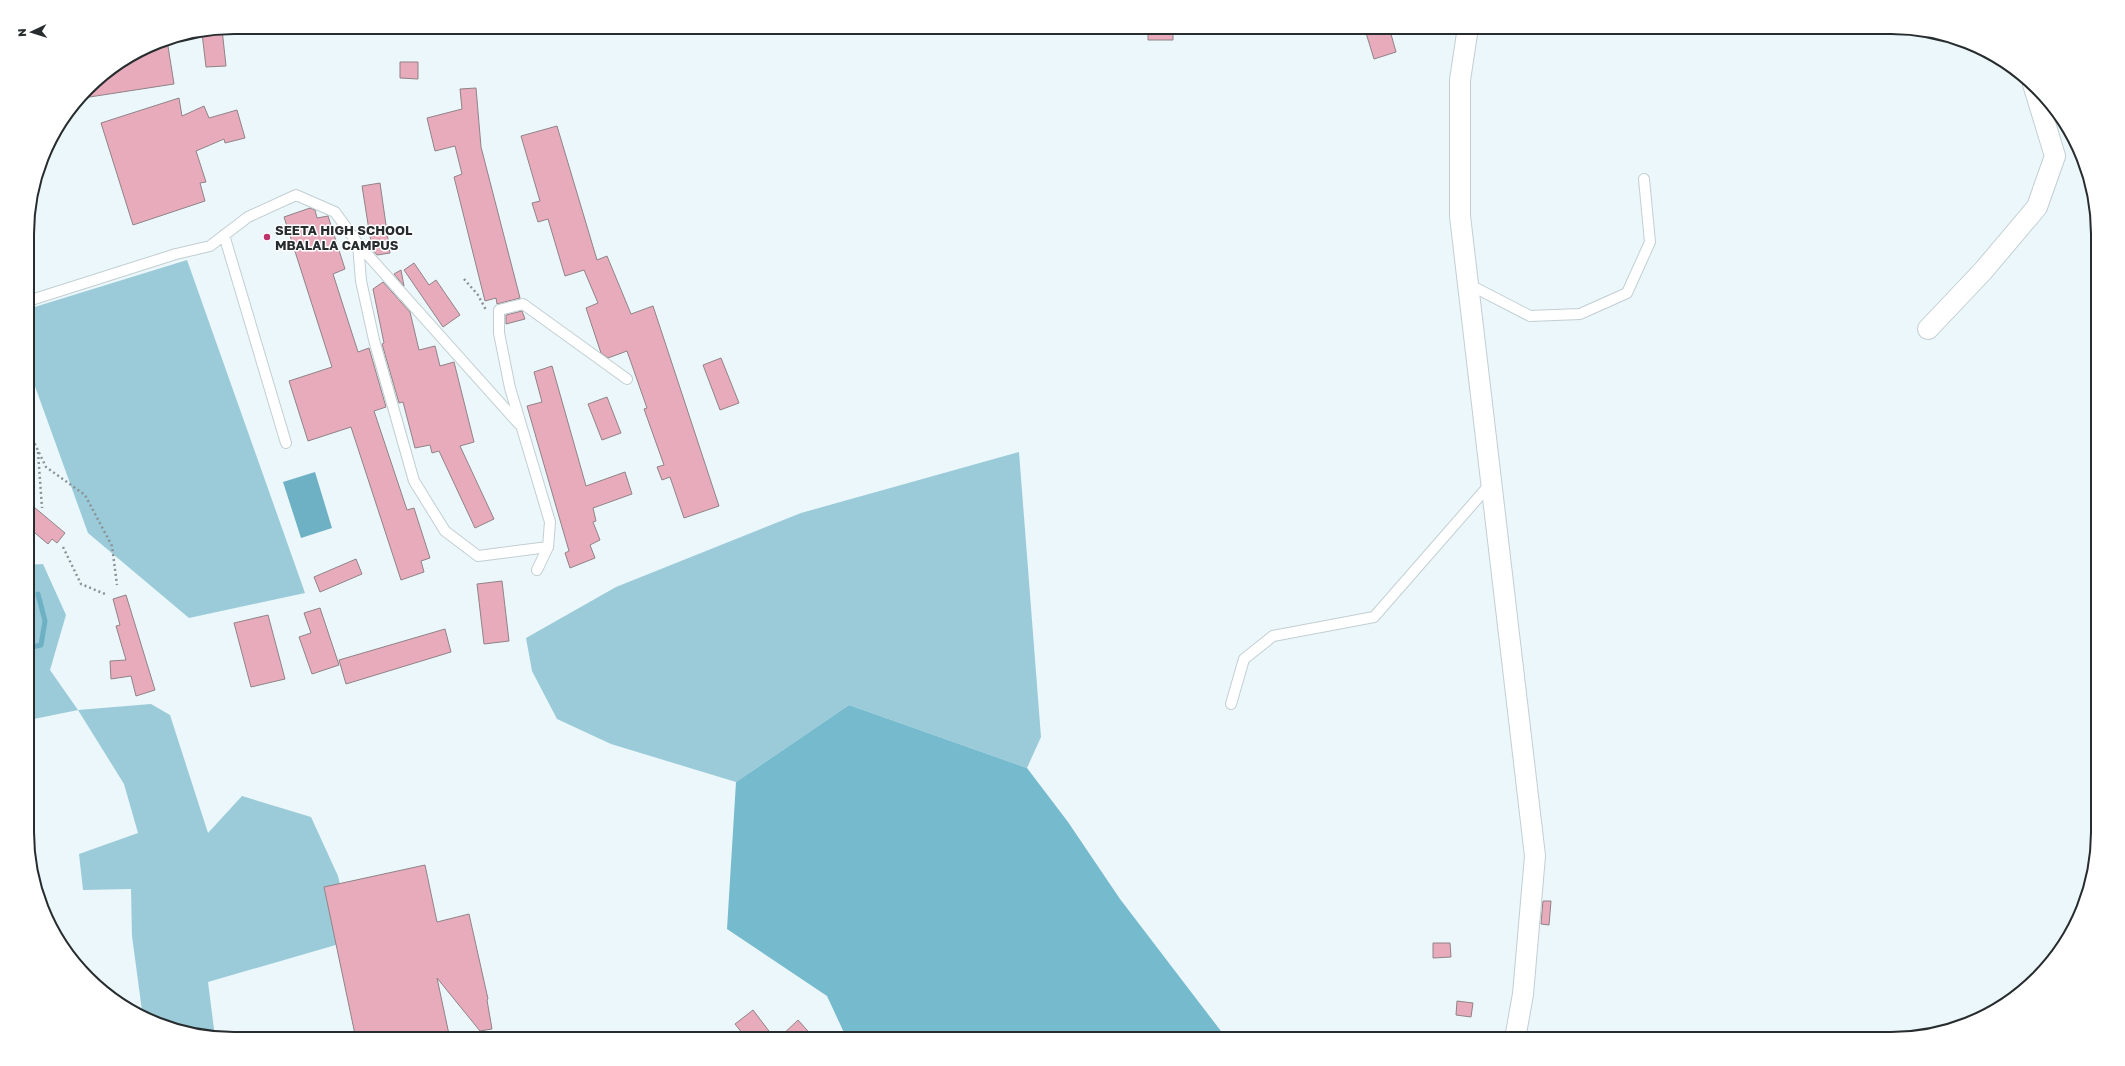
<svg xmlns="http://www.w3.org/2000/svg" width="2125" height="1066" viewBox="0 0 2125 1066" font-family="'Golos Text',sans-serif">
  <style>
    .green { fill: #9bcbd9 }
    .forest { fill: #76bacd }
    .water { fill: #6eb1c4 }
    .lines { fill: none; stroke-linecap: round; stroke-linejoin: round }
    .stream { stroke: #6eb1c4; stroke-width: 5 }
    .building { fill: #e8abbc; stroke: #8f8386 }
    .lane-casing { stroke: #c2cfd2; stroke-width: 12 }
    .street-casing { stroke: #c2cfd2; stroke-width: 22 }
    .path { stroke: #8a9295; stroke-width: 2.5; stroke-dasharray: 2 3; stroke-linecap: butt }
    .lane { stroke: #fff; stroke-width: 10 }
    .street { stroke: #fff; stroke-width: 20 }
    .poi-dot { fill: #bd336b; stroke: #fff; stroke-width: 1.5 }
    .labels { text-anchor: middle; stroke-width: 3; stroke-linejoin: round; paint-order: stroke }
    .poi-label { font-size: 13px; font-weight: bold; fill: #272c2e; stroke: #fff; text-anchor: start }
    .rim { fill: none; stroke: #272c2e; stroke-width: 2 }
  </style>
  <rect width="100%" height="100%" fill="#ebf7fb"/>
  <!-- green -->
  <path class="green" d="M187,260L305,593L189,618L88,533L28,367V309Z
    M1019,452L1041,737L1027,768L849,705L736,782L611,744L557,719L532,671L526,638L616,587L801,513Z
    M43,564L66,615L50,670L78,710L151,704L170,715L208,833L242,796L311,817L338,876L353,940L208,982L215,1037L193,1035L143,1018L132,936L131,889L83,890L79,854L138,833L124,784L78,710L29,720L28,565Z"/>
  <!-- forest -->
  <path class="forest" d="M849,705L1027,768L1068,822L1120,899L1227,1039H847L827,996L727,929L736,782Z"/>
  <!-- water -->
  <path class="water" d="M315,472L332,528L301,538L283,482Z"/>
  <g class="lines">
    <!-- stream -->
    <path class="stream" d="M28,648L41,645L45,621L38,594"/>
  </g>
  <!-- building -->
  <path class="building" d="M1148,27H1173V40H1148Z
    M1389,27L1396,52L1374,59L1366,33Z
    M222,29L226,66L206,67L202,33Z
    M167,40L174,84L83,98L97,78L155,43Z
    M400,62H418V79L400,78Z
    M476,88L481,147L520,298L497,304L496,298L485,301L454,177L462,174L455,146L435,151L427,118L462,109L460,89Z
    M179,98L182,116L204,106L209,118L237,110L245,138L225,143L224,139L196,151L206,182L200,183L205,201L133,225L101,123Z
    M557,126L597,260L607,256L631,314L653,306L719,506L684,518L670,477L662,480L657,467L664,465L644,409L647,408L627,351L608,358L601,353L586,308L598,303L584,270L565,276L548,219L538,222L532,203L540,201L521,136Z
    M380,183L390,253L377,255L372,249L362,186Z
    M310,208L315,210L317,218L328,216L345,269L333,274L358,352L369,348L386,407L374,411L407,510L414,508L430,558L421,561L424,572L401,580L351,427L308,441L289,381L332,367L284,217Z
    M414,263L429,285L436,280L460,315L443,327L404,270Z
    M401,270L404,286L394,274Z
    M383,282L410,312L419,350L435,346L440,366L454,362L474,442L460,446L494,519L475,528L439,451L432,453L430,445L415,448L403,402L399,403L382,344L384,343L373,289Z
    M522,311L525,319L506,324V315Z
    M721,358L739,403L720,410L703,365Z
    M552,366L586,486L625,472L632,494L593,508L596,521L593,522L600,540L590,545L595,558L570,568L565,553L569,551L527,406L542,402L534,372Z
    M607,397L621,433L602,440L588,404Z
    M28,502L65,533L57,543L52,539L48,544L28,527Z
    M356,559L362,574L320,592L314,577Z
    M502,581L509,641L484,644L477,584Z
    M126,595L155,690L136,696L131,676L111,679L110,661L126,660L116,626L120,625L113,599Z
    M320,608L339,665L312,674L299,637L311,633L304,613Z
    M268,615L285,679L251,687L234,623Z
    M445,629L451,652L346,684L339,660Z
    M425,865L437,922L469,914L488,999L487,1000L492,1029L480,1031L437,978L450,1039H356L324,887Z
    M1543,901H1551L1549,925L1541,924Z
    M1433,943H1450L1451,957L1433,958Z
    M1457,1001L1473,1003L1471,1017L1456,1015Z
    M753,1010L775,1039H747L735,1024Z
    M798,1020L815,1039H778Z"/>
  <g class="lines">
    <defs>
      <path id="lane" d="M224,235L286,443
        M358,244L361,281L374,340L414,481L445,531L478,556L548,547L550,522L510,388L499,333V310L523,304L627,379
        M1468,284L1530,316L1580,314L1627,293L1650,242L1644,179
        M28,301L176,254L210,246L248,217L296,195L335,212L358,244L519,424
        M537,570L548,547
        M1231,704L1244,659L1273,636L1374,617L1491,483"/>
      <path id="street" d="M1468,27L1460,80V216L1535,856L1523,994L1515,1039
        M1928,329L1983,271L2037,207L2055,156L2033,84"/>
    </defs>
    <!-- lane casing -->
    <use href="#lane" class="lane-casing"/>
    <!-- street casing -->
    <use href="#street" class="street-casing"/>
    <!-- path -->
    <path class="path" d="M464,279L478,295L486,310
      M28,430L46,467L85,495L112,546L117,585
      M38,452L42,508
      M63,547L81,584L105,594"/>
    <!-- lane -->
    <use href="#lane" class="lane"/>
    <!-- street -->
    <use href="#street" class="street"/>
  </g>
  <!-- markers -->
  <circle class="poi-dot" cx="267" cy="237" r="4"/>
  <g class="labels">
    <!-- poi labels -->
    <g class="poi-label">
      <text x="275" y="235">SEETA HIGH SCHOOL<tspan x="275" dy="15">MBALALA CAMPUS</tspan></text>
    </g>
  </g>
  <!-- crop -->
  <path d="M0 0H2125V1066H0ZM234 34H1891A200 200 0 0 1 2091 234V832A200 200 0 0 1 1891 1032H234A200 200 0 0 1 34 832V234A200 200 0 0 1 234 34Z" fill="#fff" fill-rule="evenodd"/>
  <path class="rim" d="M234 34H1891A200 200 0 0 1 2091 234V832A200 200 0 0 1 1891 1032H234A200 200 0 0 1 34 832V234A200 200 0 0 1 234 34Z"/>
  <!-- north arrow -->
  <g transform="translate(32 32) rotate(266)" stroke="#ffffff" stroke-width="3" paint-order="stroke">
  <path d="M0-3L7 15L0 10L-7 15Z" fill="#272c2e"/>
  <text y="-6" font-size="11" font-weight="bold" text-anchor="middle" fill="#272c2e">N</text>
  </g>
</svg>
